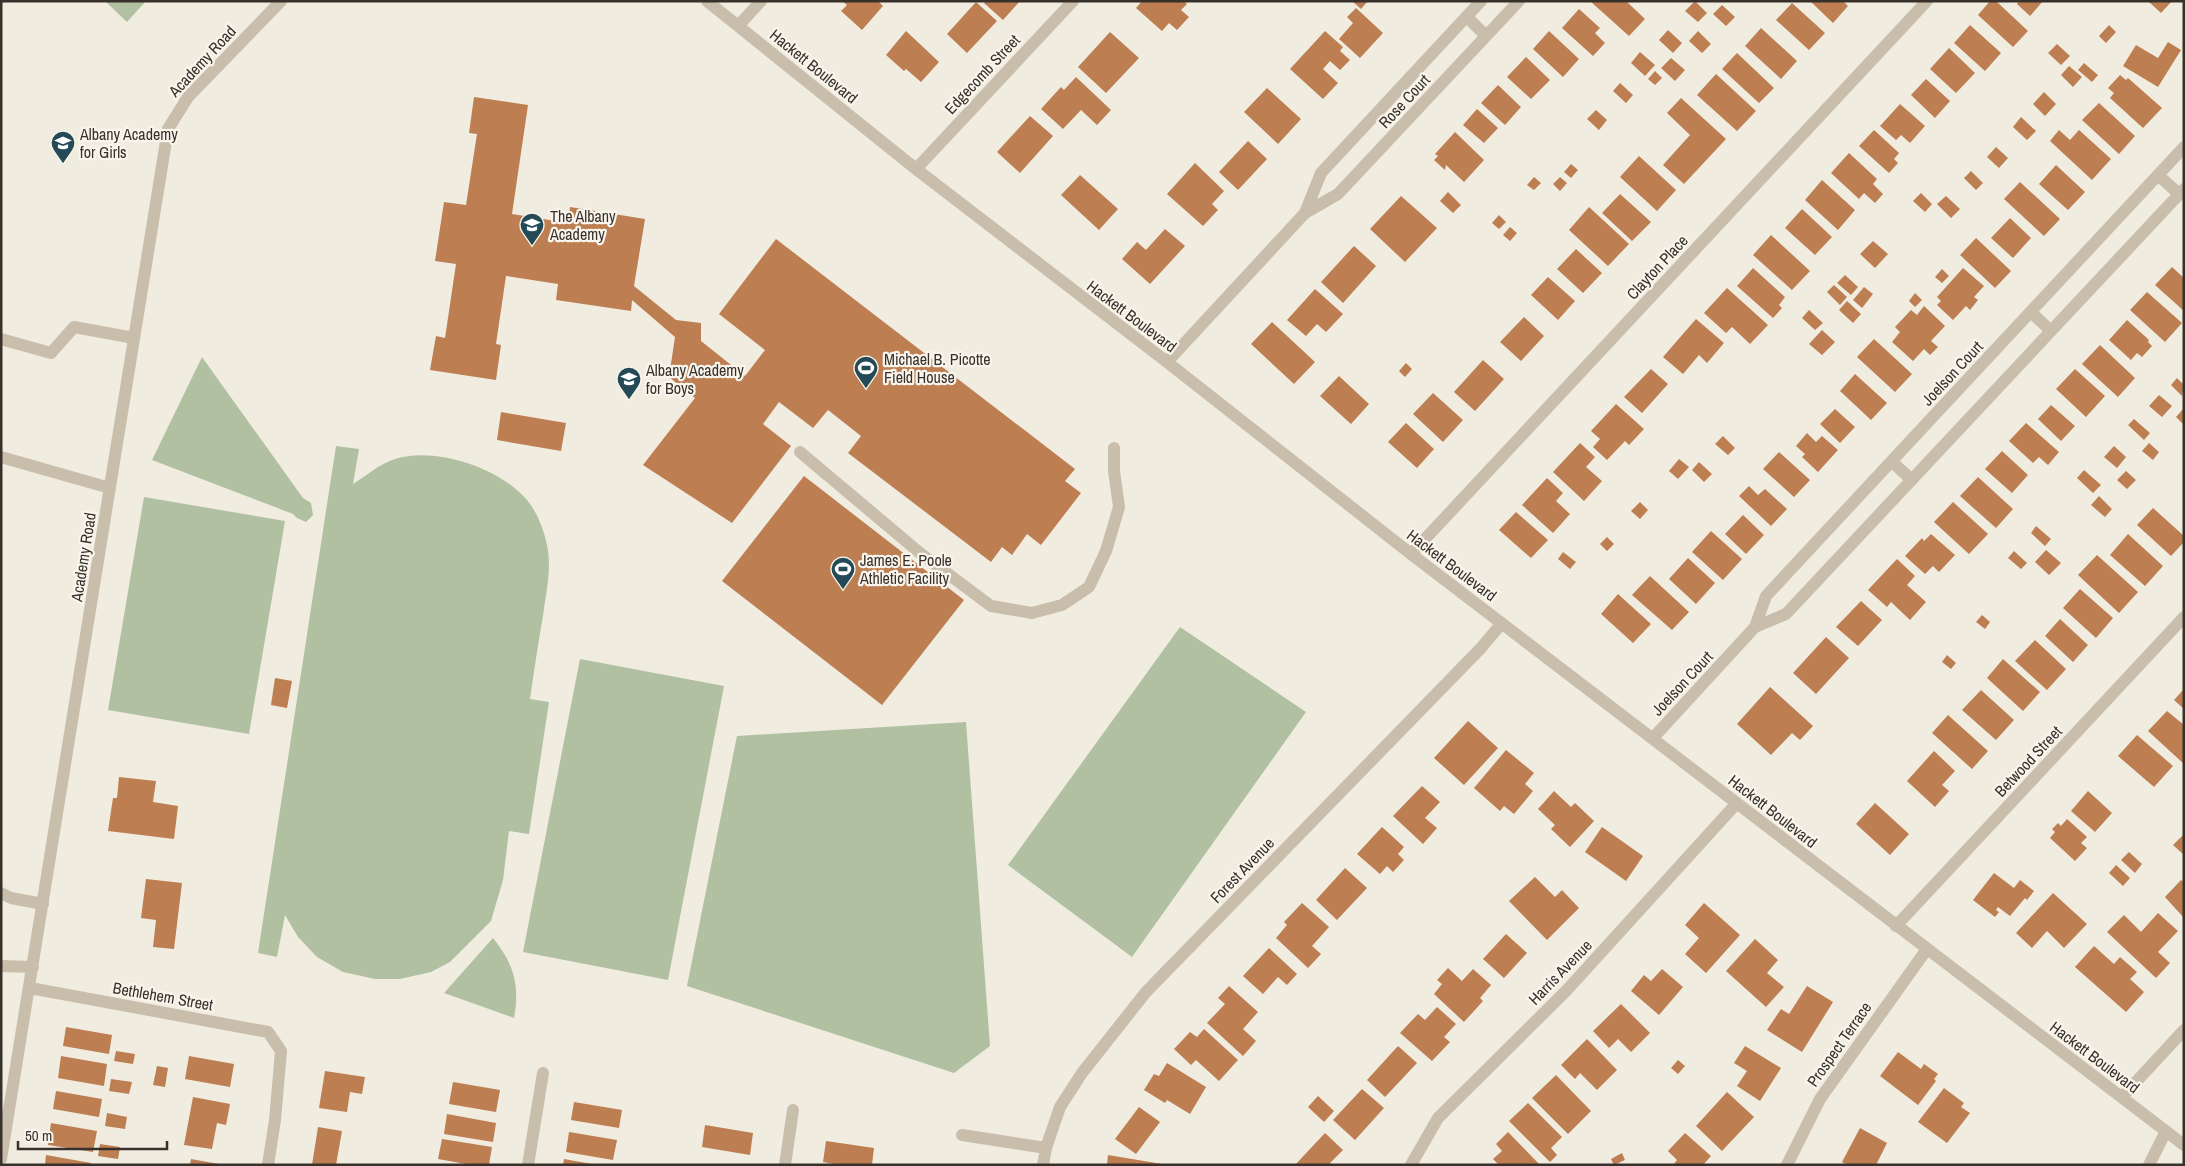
<svg xmlns="http://www.w3.org/2000/svg" width="2185" height="1166" viewBox="0 0 2185 1166" font-family="'Archivo Narrow',sans-serif">
  <style>
    .green { fill: #b0c0a1 }
    .building { fill: #bd7e52 }
    .lines { fill: none; stroke-linecap: round; stroke-linejoin: round }
    .minor { stroke: #c9beac; stroke-width: 12 }
    .labels { text-anchor: middle; stroke-width: 4.5; stroke-linejoin: round; paint-order: stroke }
    .street-label { font-size: 16px; fill: #38312b; stroke: #f9f5ec }
    .poi-label { font-size: 16px; fill: #38312b; stroke: #f9f5ec; text-anchor: start }
  </style>
  <rect width="100%" height="100%" fill="#f1ece0"/>
  <!-- green -->
  <path class="green" d="M105,1H146L127,22Z
    M202,357L303,498L311,503L313,515L306,522L297,518L293,514L152,460Z
    M336,446L359,449L353,484C366,476 379,464 395,459C435,446 500,468 527,500C537,512 544,530 547,545C552,569 546,592 543,616C538,644 534,671 530,699L549,702L529,834L509,831L503,880L491,921L450,962L431,972L400,979H375L343,972L317,957L298,937L285,915L277,957L258,953Z
    M144,497L285,521L249,734L108,710Z
    M1180,627L1306,712L1132,957L1008,865Z
    M580,659L724,686L668,980L523,952Z
    M966,722L990,1046L954,1073L687,986L737,736Z
    M493,938C514,964 520,985 514,1018L444,993Z"/>
  <!-- building -->
  <path class="building" d="M842,1H878L883,6L862,30L841,11L847,5Z
    M986,1H1020L1003,20L984,3Z
    M1142,1H1184L1187,4L1181,10L1189,17L1177,30L1169,23L1162,31L1136,8Z
    M1352,1H1366L1367,2L1361,9Z
    M1590,1H1626L1645,19L1629,36Z
    M1695,1L1707,13L1698,22L1685,11Z
    M1810,1H1843L1848,6L1833,23Z
    M1990,1H1996L2028,31L2013,47L1978,15Z
    M2019,1H2043L2030,16L2017,4Z
    M2148,1H2172L2161,13Z
    M976,2L997,21L967,53L947,34Z
    M1792,3L1825,33L1809,50L1776,20Z
    M1722,5L1735,17L1726,26L1713,14Z
    M1356,8L1383,33L1360,58L1339,39L1353,23L1347,17Z
    M1579,9L1600,28L1595,33L1605,43L1593,56L1562,28Z
    M1970,25L2001,53L1985,71L1954,43Z
    M2109,25L2116,32L2106,43L2099,36Z
    M1761,28L1797,61L1781,79L1745,46Z
    M1668,30L1682,43L1673,53L1659,40Z
    M906,31L939,62L921,82L906,69L904,71L886,55Z
    M1325,31L1343,47L1340,51L1350,60L1340,70L1330,61L1323,69L1338,83L1323,99L1290,69Z
    M1549,31L1579,59L1563,77L1533,49Z
    M1698,31L1711,44L1702,53L1689,41Z
    M1110,32L1139,58L1106,93L1078,67Z
    M2168,42L2181,50L2158,87L2123,66L2136,45L2158,58Z
    M2057,44L2070,56L2061,65L2048,53Z
    M1949,48L1975,73L1956,93L1930,69Z
    M1640,52L1655,65L1645,76L1631,63Z
    M1737,53L1774,88L1759,103L1722,69Z
    M1526,57L1550,80L1531,99L1507,77Z
    M1671,58L1685,70L1675,81L1661,68Z
    M2084,63L2098,75L2092,82L2078,70Z
    M2069,66L2082,77L2073,87L2061,75Z
    M1655,71L1662,78L1655,85L1648,79Z
    M1716,74L1756,111L1737,131L1697,95Z
    M2120,75L2126,80L2128,78L2162,108L2143,128L2110,98L2114,93L2108,88Z
    M1076,77L1111,110L1097,125L1081,110L1063,129L1041,109L1061,87L1064,90Z
    M1926,79L1950,101L1935,118L1911,95Z
    M1620,83L1633,95L1626,103L1613,91Z
    M1498,85L1521,107L1505,125L1481,103Z
    M1267,88L1301,119L1278,144L1244,112Z
    M2044,92L2056,104L2045,116L2033,104Z
    M474,97L528,105L512,214L568,223L570,207L645,219L634,286L676,320L701,323V341L745,376L765,350L719,314L776,239L1075,469L1065,481L1081,493L1041,545L1027,534L1012,555L1002,547L991,562L848,453L861,436L828,410L813,428L779,402L763,424L791,446L732,523L643,465L695,398L669,377L675,337L632,300L631,311L556,300L558,284L506,276L496,344L501,345L496,380L430,370L436,336L445,338L456,264L435,261L444,202L466,205L477,134L469,133Z
    M1681,98L1726,139L1684,184L1663,165L1690,135L1667,113Z
    M2099,103L2135,136L2119,154L2082,120Z
    M1900,104L1925,126L1910,143L1901,135L1896,140L1880,126Z
    M1477,109L1498,128L1484,143L1463,125Z
    M1596,110L1607,120L1599,130L1587,119Z
    M1030,116L1053,136L1020,173L997,152Z
    M2021,117L2036,131L2027,140L2013,127Z
    M1874,130L1899,153L1894,159L1898,163L1889,173L1859,146Z
    M2059,130L2070,140L2079,130L2111,159L2092,180L2050,141Z
    M1455,132L1484,160L1464,182L1446,165L1445,170L1434,160L1438,156L1435,154Z
    M1248,141L1267,159L1238,190L1219,172Z
    M1996,147L2008,158L1999,168L1987,157Z
    M1849,153L1877,179L1873,184L1883,194L1875,203L1864,193L1859,199L1831,173Z
    M1639,156L1676,190L1657,211L1620,177Z
    M1195,163L1224,191L1212,204L1218,210L1203,226L1167,194Z
    M1571,164L1578,170L1571,178L1564,172Z
    M2056,165L2085,192L2068,210L2039,184Z
    M1971,171L1983,183L1976,190L1964,178Z
    M1080,175L1118,209L1099,230L1061,195Z
    M1534,177L1541,183L1534,190L1527,185Z
    M1560,177L1567,183L1560,191L1553,184Z
    M1822,180L1855,210L1838,230L1805,200Z
    M2020,182L2060,219L2044,236L2004,199Z
    M1448,192L1461,205L1453,213L1440,201Z
    M1921,193L1932,204L1925,212L1913,201Z
    M1620,194L1651,222L1632,241L1602,213Z
    M1401,196L1437,228L1405,262L1370,229Z
    M1946,196L1960,209L1951,218L1937,204Z
    M1589,207L1629,244L1608,266L1569,230Z
    M1802,209L1832,237L1815,255L1785,228Z
    M1499,215L1506,222L1499,229L1492,223Z
    M2010,218L2031,238L2013,258L1991,238Z
    M1510,227L1517,233L1510,241L1503,235Z
    M1165,229L1185,246L1150,284L1122,259L1137,242L1146,250Z
    M1771,235L1810,271L1792,290L1753,255Z
    M1976,238L2011,271L1995,288L1960,255Z
    M1873,241L1888,254L1875,268L1860,254Z
    M1354,246L1376,266L1343,303L1321,282Z
    M1576,249L1602,273L1583,293L1557,269Z
    M2172,267L2184,278V311L2155,285Z
    M1753,268L1785,297L1779,305L1782,308L1773,318L1737,286Z
    M1963,268L1984,286L1974,297L1978,300L1970,310L1966,306L1953,320L1937,305L1941,301L1937,297Z
    M1942,269L1949,276L1942,283L1935,277Z
    M1845,275L1858,287L1851,295L1837,283Z
    M1548,277L1575,301L1558,320L1531,295Z
    M1834,285L1847,297L1840,305L1827,292Z
    M1864,287L1873,294L1862,308L1853,300Z
    M1727,288L1768,325L1750,344L1732,327L1726,333L1704,313Z
    M1315,289L1343,314L1326,332L1317,324L1306,336L1287,320Z
    M2147,292L2182,323L2165,342L2130,310Z
    M1915,293L1922,300L1915,307L1909,301Z
    M1847,301L1861,314L1853,323L1839,310Z
    M1924,306L1945,326L1931,341L1938,347L1930,355L1924,349L1913,361L1892,342L1900,332L1895,327L1911,310L1917,315Z
    M1809,310L1823,323L1815,330L1802,318Z
    M1524,317L1544,336L1521,361L1500,342Z
    M1696,319L1724,343L1707,363L1699,355L1683,374L1663,357Z
    M2127,320L2149,340L2148,342L2152,346L2142,357L2137,353L2131,360L2109,340Z
    M1272,322L1315,362L1294,384L1251,344Z
    M1822,330L1835,342L1822,355L1809,344Z
    M1874,339L1912,374L1895,392L1857,357Z
    M2100,345L2135,378L2118,397L2082,364Z
    M1483,360L1504,379L1475,411L1454,392Z
    M1406,363L1412,369L1405,377L1399,371Z
    M1651,369L1668,384L1642,413L1624,397Z
    M2075,369L2105,396L2086,417L2056,389Z
    M1855,374L1887,403L1871,420L1840,391Z
    M1339,376L1369,404L1351,424L1320,396Z
    M2177,378L2184,385L2182,396L2171,385Z
    M1433,393L1463,420L1443,442L1413,414Z
    M2159,395L2172,406L2162,417L2149,406Z
    M1616,404L1644,429L1629,445L1625,441L1607,460L1593,447L1600,439L1591,431Z
    M2051,405L2075,426L2061,441L2038,419Z
    M2184,408V425L2176,417Z
    M1835,409L1855,427L1840,443L1820,424Z
    M501,412L566,423L561,451L497,440Z
    M2134,419L2150,433L2144,440L2128,425Z
    M1406,423L1434,449L1417,468L1388,442Z
    M2026,423L2059,452L2048,465L2039,457L2033,463L2009,441Z
    M1807,433L1816,442L1822,436L1838,450L1818,472L1802,457L1805,454L1796,446Z
    M1723,436L1735,448L1728,455L1715,444Z
    M1580,443L1595,457L1586,467L1602,481L1584,501L1553,472Z
    M2149,443L2159,452L2153,460L2142,451Z
    M2114,446L2126,457L2117,468L2104,457Z
    M2002,451L2028,475L2012,493L1985,469Z
    M1779,452L1810,480L1794,497L1763,469Z
    M1679,459L1689,467L1678,479L1669,471Z
    M1699,462L1712,474L1704,482L1692,470Z
    M2084,470L2101,485L2093,493L2077,478Z
    M2126,471L2136,480L2127,489L2117,480Z
    M804,476L964,600L882,705L722,581Z
    M1978,477L2013,509L1996,528L1960,496Z
    M1547,478L1563,493L1556,501L1570,514L1553,533L1522,505Z
    M1749,486L1758,495L1765,489L1787,509L1771,526L1739,496Z
    M2099,496L2112,509L2105,517L2091,505Z
    M1640,502L1648,510L1640,519L1631,511Z
    M1953,502L1988,534L1969,554L1934,522Z
    M2153,508L2184,536V542L2171,556L2137,525Z
    M1516,512L1548,540L1531,558L1499,530Z
    M1743,515L1764,535L1746,554L1725,534Z
    M2036,526L2051,539L2045,546L2031,533Z
    M1711,531L1742,559L1723,580L1692,552Z
    M1931,534L1955,555L1939,572L1933,566L1925,574L1905,556L1922,538L1924,541Z
    M2128,534L2163,566L2145,586L2110,555Z
    M1607,537L1614,544L1607,551L1600,544Z
    M2046,550L2061,563L2049,575L2035,562Z
    M2014,551L2027,563L2021,569L2008,558Z
    M1563,552L1576,562L1570,569L1558,559Z
    M2097,555L2138,592L2119,613L2078,575Z
    M1688,558L1715,583L1696,604L1669,579Z
    M1897,559L1915,576L1907,585L1926,602L1910,620L1891,602L1887,607L1868,590Z
    M1650,576L1689,612L1672,630L1632,595Z
    M2080,589L2113,618L2096,638L2063,608Z
    M1618,594L1651,624L1633,643L1601,614Z
    M1861,601L1882,620L1858,646L1836,627Z
    M1982,615L1990,622L1985,629L1976,622Z
    M2060,619L2088,645L2073,662L2045,636Z
    M1826,637L1849,658L1816,694L1793,673Z
    M2035,640L2066,669L2047,690L2015,661Z
    M1947,655L1956,663L1951,669L1942,662Z
    M2003,659L2040,692L2023,711L1987,678Z
    M275,678L292,681L287,708L271,705Z
    M1770,687L1813,726L1800,740L1792,733L1771,755L1737,724Z
    M2184,689V709L2174,700Z
    M1981,690L2014,720L1996,740L1962,710Z
    M2167,711L2184,725V764L2148,731Z
    M1948,715L1988,751L1972,769L1932,733Z
    M1468,721L1498,748L1464,785L1434,758Z
    M2137,735L2173,766L2154,787L2118,756Z
    M1506,750L1534,773L1525,784L1533,791L1514,814L1504,806L1500,811L1474,788Z
    M1934,751L1955,771L1942,785L1949,791L1935,807L1907,781Z
    M119,777L156,781L153,802L178,806L174,839L108,831L113,798H117Z
    M1422,786L1440,802L1425,818L1437,828L1423,844L1393,816Z
    M1554,791L1571,807L1575,803L1594,821L1570,847L1551,829L1555,825L1538,809Z
    M2088,791L2112,813L2095,832L2071,811Z
    M1875,803L1909,834L1890,855L1856,824Z
    M2067,819L2087,837L2081,843L2087,848L2075,861L2050,838L2055,832L2052,829L2058,823L2061,826Z
    M1382,827L1404,847L1398,854L1404,860L1393,872L1387,866L1380,874L1357,854Z
    M1602,827L1643,856L1626,881L1585,852Z
    M2184,834V855L2173,845Z
    M2129,852L2142,864L2135,873L2121,860Z
    M2116,865L2130,878L2123,886L2109,873Z
    M1345,868L1367,888L1337,920L1316,900Z
    M1994,873L2014,888L2020,880L2034,891L2027,900L2025,898L2010,916L1998,907L1996,910L1999,912L1995,917L1973,900Z
    M1535,877L1555,897L1562,890L1579,908L1547,940L1509,901Z
    M146,879L182,883L174,949L153,947L156,920L141,918Z
    M2181,880L2184,882V918L2165,897Z
    M2053,893L2087,924L2064,948L2047,931L2032,948L2016,933Z
    M1302,903L1329,927L1312,946L1321,954L1308,968L1276,938L1287,925L1284,922Z
    M1704,903L1740,935L1706,973L1685,954L1699,938L1685,925Z
    M2158,913L2178,931L2158,952L2170,963L2156,978L2107,932L2124,915L2141,932Z
    M1506,934L1527,953L1504,978L1483,959Z
    M1755,939L1778,960L1767,973L1784,987L1766,1007L1726,971Z
    M2094,946L2114,964L2120,957L2137,972L2130,979L2144,992L2126,1012L2075,967Z
    M1269,948L1297,974L1287,985L1278,977L1263,994L1243,976Z
    M1448,968L1462,981L1473,969L1491,985L1480,998L1483,1001L1464,1022L1434,994L1442,984L1437,980Z
    M1662,969L1683,987L1659,1015L1631,991L1644,975L1651,981Z
    M1229,986L1258,1012L1243,1029L1256,1041L1243,1056L1207,1023L1225,1004L1218,998Z
    M1807,986L1833,1002L1802,1052L1767,1030L1781,1009L1789,1014Z
    M1621,1004L1650,1033L1631,1052L1618,1039L1609,1048L1593,1031Z
    M1437,1007L1456,1024L1444,1037L1450,1042L1432,1061L1400,1033L1418,1014L1425,1020Z
    M66,1027L112,1035L109,1054L63,1046Z
    M1204,1029L1238,1060L1219,1081L1196,1060L1191,1065L1174,1049L1190,1032L1197,1037Z
    M1587,1039L1617,1070L1597,1090L1580,1073L1575,1079L1561,1065Z
    M1398,1046L1417,1063L1385,1097L1367,1080Z
    M1745,1046L1781,1068L1760,1101L1737,1086L1747,1071L1734,1063Z
    M116,1051L135,1054L133,1064L114,1061Z
    M1898,1052L1921,1069L1924,1064L1938,1074L1934,1079L1936,1081L1918,1105L1880,1076Z
    M61,1056L107,1064L104,1086L58,1078Z
    M189,1056L234,1064L230,1087L185,1079Z
    M1678,1060L1685,1066L1678,1074L1671,1068Z
    M1167,1063L1206,1087L1190,1114L1167,1100L1165,1103L1144,1090L1154,1074L1159,1076Z
    M157,1066L168,1068L165,1087L153,1085Z
    M325,1071L365,1077L362,1094L350,1092L347,1112L319,1108Z
    M1556,1075L1591,1111L1568,1134L1532,1098Z
    M111,1079L132,1082L129,1094L109,1091Z
    M453,1082L500,1090L496,1112L449,1104Z
    M1944,1088L1964,1103L1961,1107L1970,1113L1947,1143L1918,1122Z
    M1362,1089L1384,1108L1355,1140L1333,1120Z
    M56,1091L102,1099L99,1117L53,1109Z
    M1727,1092L1754,1117L1722,1151L1696,1126Z
    M1318,1096L1334,1111L1324,1122L1308,1107Z
    M193,1097L230,1104L226,1125L217,1123L212,1149L184,1145Z
    M574,1102L622,1110L619,1128L571,1120Z
    M1528,1103L1562,1137L1551,1148L1557,1155L1550,1162L1509,1121Z
    M1139,1107L1160,1122L1136,1154L1115,1139Z
    M107,1113L127,1117L125,1129L105,1126Z
    M447,1114L496,1123L493,1142L444,1134Z
    M51,1123L97,1131L93,1152L48,1145Z
    M705,1125L753,1133L750,1155L702,1147Z
    M318,1127L342,1131L336,1165H312Z
    M1860,1128L1887,1143L1876,1165H1847L1842,1162Z
    M569,1132L617,1140L613,1160L566,1152Z
    M1508,1132L1540,1165H1499L1493,1159L1502,1151L1496,1144Z
    M1325,1133L1343,1150L1330,1163L1332,1165H1295Z
    M1685,1133L1711,1156L1703,1165H1673L1677,1160L1668,1151Z
    M442,1139L492,1147L489,1165H471L438,1159Z
    M826,1141L874,1148L872,1165H839L823,1162Z
    M100,1144L120,1147L118,1159L98,1156Z
    M1622,1153L1625,1160L1614,1165L1611,1159Z
    M46,1155L91,1163V1165H45Z
    M1108,1155L1162,1164V1165H1107Z
    M191,1159L219,1164V1165H190Z
    M564,1159L592,1164V1165H563Z"/>
  <g class="lines">
    <!-- minor -->
    <path class="minor" d="M707,1L916,169L1167,362L1411,554L2184,1145
      M1467,17L1486,36
      M739,25L761,1
      M916,169L1073,1
      M2158,175L2179,194
      M1305,213L1321,173L1481,1
      M2031,312L2051,331
      M1,339L51,353L74,327L134,338
      M1167,362L1305,213L1338,194L1519,1
      M800,452L920,553L991,606L1032,613L1062,605L1089,587L1106,551L1119,507L1114,471V448
      M1,457L110,488
      M1892,462L1912,480
      M1411,554L1927,1
      M1755,627L1786,614L2184,189
      M1653,738L1755,627L1766,596L2184,147
      M1,893L11,898L43,904
      M1896,926L2184,617
      M1,966L33,967
      M30,988L268,1032L281,1051L275,1120L268,1165
      M2122,1097L2184,1030
      M962,1135L1046,1148
      M1,1159L168,129L188,97L281,1
      M528,1165L543,1073
      M785,1165L793,1110
      M1043,1165L1046,1148L1060,1107L1082,1073L1146,992L1481,648L1502,623
      M1411,1165L1438,1118L1566,991L1737,803
      M1787,1165L1820,1099L1927,949
      M2149,1165L2166,1131"/>
  </g>
  <!-- icons -->
  <defs>
    <symbol id="school-pin" viewBox="-11 -11 22 30"><path d="M0 17L-7.5 6A9.5 9.5 0 1 1 7.5 6Z" fill="#234a56" stroke="#f9f5ec"/><path d="M0-5L7-2L0 1L-7-2ZM-4 1L0 2.5L4 1V4Q0 6-4 4Z" fill="#fff"/></symbol>
    <symbol id="stadium-pin" viewBox="-11 -11 22 30"><path d="M0 17L-7.5 6A9.5 9.5 0 1 1 7.5 6Z" fill="#234a56" stroke="#f9f5ec"/><path d="M0-5a6.5 5 0 1 0 0 10a6.5 5 0 1 0 0-10ZM-3.5-1.8h7v3.6h-7Z" fill="#fff"/></symbol>
  </defs>
  <g fill-rule="evenodd">
    <use href="#school-pin" x="49" y="129" width="28" height="38"/>
    <use href="#school-pin" x="518" y="211" width="28" height="38"/>
    <use href="#stadium-pin" x="852" y="354" width="28" height="38"/>
    <use href="#school-pin" x="615" y="365" width="28" height="38"/>
    <use href="#stadium-pin" x="829" y="555" width="28" height="38"/>
  </g>
  <g class="labels">
    <!-- street labels -->
    <g class="street-label">
      <text transform="translate(202 61) rotate(-47)" y="6">Academy Road</text>
      <text transform="translate(814 66) rotate(39)" y="6">Hackett Boulevard</text>
      <text transform="translate(982 74) rotate(-47)" y="6">Edgecomb Street</text>
      <text transform="translate(1404 101) rotate(-47)" y="6">Rose Court</text>
      <text transform="translate(1657 267) rotate(-47)" y="6">Clayton Place</text>
      <text transform="translate(1132 316) rotate(37)" y="6">Hackett Boulevard</text>
      <text transform="translate(1952 373) rotate(-47)" y="6">Joelson Court</text>
      <text transform="translate(83 557) rotate(-81)" y="6">Academy Road</text>
      <text transform="translate(1452 565) rotate(37)" y="6">Hackett Boulevard</text>
      <text transform="translate(1682 683) rotate(-47)" y="6">Joelson Court</text>
      <text transform="translate(2028 761) rotate(-47)" y="6">Betwood Street</text>
      <text transform="translate(1773 811) rotate(38)" y="6">Hackett Boulevard</text>
      <text transform="translate(1242 870) rotate(-46)" y="6">Forest Avenue</text>
      <text transform="translate(1560 972) rotate(-46)" y="6">Harris Avenue</text>
      <text transform="translate(163 996) rotate(10)" y="6">Bethlehem Street</text>
      <text transform="translate(1839 1044) rotate(-55)" y="6">Prospect Terrace</text>
      <text transform="translate(2095 1057) rotate(37)" y="6">Hackett Boulevard</text>
    </g>
    <!-- poi labels -->
    <g class="poi-label">
      <text x="80" y="140">Albany Academy<tspan x="80" dy="18">for Girls</tspan></text>
      <text x="550" y="222">The Albany<tspan x="550" dy="18">Academy</tspan></text>
      <text x="884" y="365">Michael B. Picotte<tspan x="884" dy="18">Field House</tspan></text>
      <text x="646" y="376">Albany Academy<tspan x="646" dy="18">for Boys</tspan></text>
      <text x="860" y="566">James E. Poole<tspan x="860" dy="18">Athletic Facility</tspan></text>
    </g>
  </g>
  <!-- border -->
  <rect width="2185" height="1166" fill="none" stroke="#38312b" stroke-width="5"/>
  <!-- scale -->
  <path d="M18 1141v8h149v-8" fill="none" stroke="#38312b" stroke-width="2.5"/>
  <text x="25" y="1141" font-size="15" fill="#38312b" stroke="#f9f5ec" stroke-width="4" paint-order="stroke">50 m</text>
</svg>
